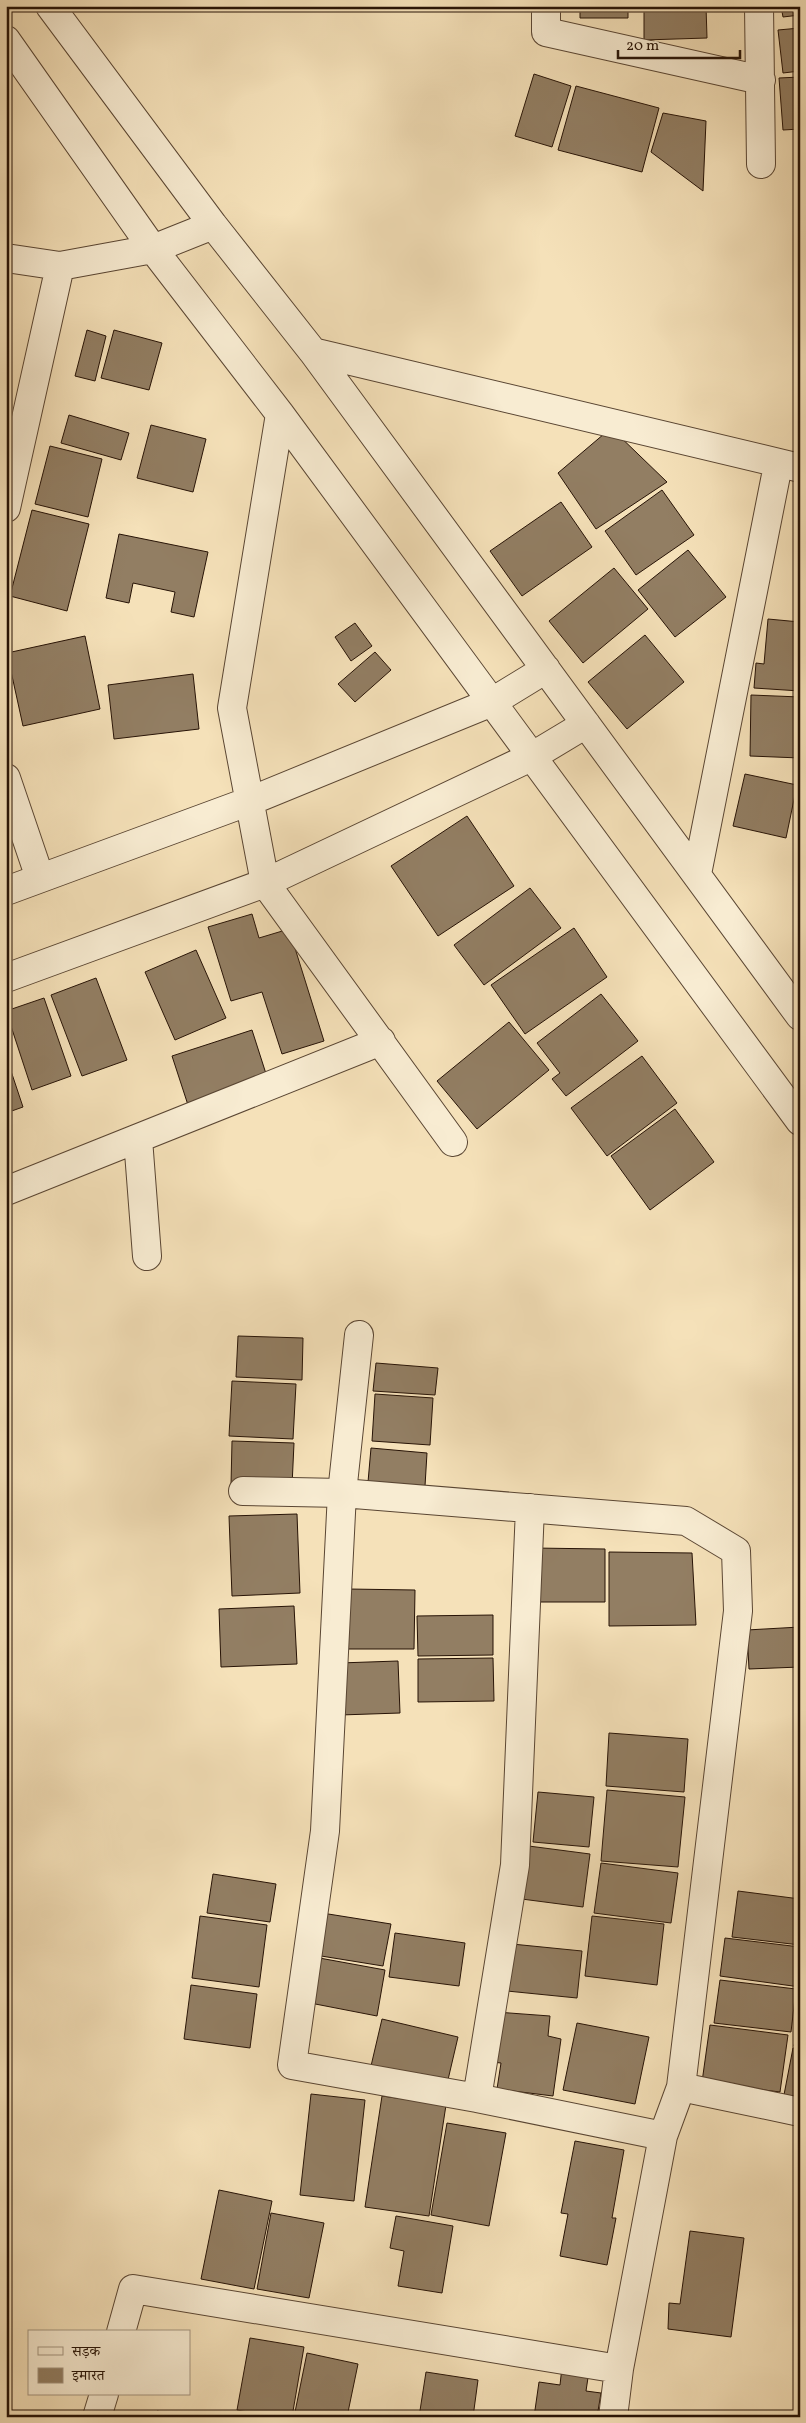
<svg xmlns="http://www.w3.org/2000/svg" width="806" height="2423" viewBox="0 0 806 2423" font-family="Vollkorn,'Noto Serif Devanagari',serif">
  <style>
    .building { fill: #927e63; stroke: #271306 }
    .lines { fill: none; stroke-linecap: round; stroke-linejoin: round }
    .minor-casing { stroke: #5a4633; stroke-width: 30 }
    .minor { stroke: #f8ecd2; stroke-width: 28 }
  </style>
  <rect width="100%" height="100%" fill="#f5e1b9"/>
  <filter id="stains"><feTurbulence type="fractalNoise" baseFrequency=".004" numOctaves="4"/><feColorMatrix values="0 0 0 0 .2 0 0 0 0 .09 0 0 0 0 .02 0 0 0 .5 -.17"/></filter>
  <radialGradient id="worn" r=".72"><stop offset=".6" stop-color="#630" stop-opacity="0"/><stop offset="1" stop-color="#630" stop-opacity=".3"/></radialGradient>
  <!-- building -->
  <path class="building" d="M580,6H628V18H580Z
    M644,6H706L707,38L644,40Z
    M781,6H800V15L783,17Z
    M800,28V71L783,73L778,30Z
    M534,74L571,86L552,147L515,136Z
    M800,77V129L783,130L779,78Z
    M576,86L659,108L642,172L558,150Z
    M663,113L706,121L703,191L651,152Z
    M800,137V178H798L795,138Z
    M87,330L106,336L95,381L75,376Z
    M114,330L162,343L149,390L101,378Z
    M69,415L129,433L121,460L61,443Z
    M151,425L206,439L193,492L137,478Z
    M611,428L667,482L596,529L558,473Z
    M50,446L102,459L88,517L35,504Z
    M662,490L694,535L636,575L605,531Z
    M561,502L592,547L522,596L490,551Z
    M32,510L89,524L67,611L10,596Z
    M119,534L208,552L194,617L171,612L175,592L133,583L129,603L106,598Z
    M688,550L726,597L675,637L638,590Z
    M614,568L648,609L583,663L549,621Z
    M768,619L800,622V691L754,688L756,663L764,664Z
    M355,623L372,646L351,661L335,637Z
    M645,635L684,682L627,729L588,682Z
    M85,636L100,709L23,726L7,653Z
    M375,652L391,670L355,702L338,684Z
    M193,674L199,729L114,739L108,685Z
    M751,695L800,697V758L750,756Z
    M745,774L797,785L786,838L733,826Z
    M467,816L514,886L438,936L391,866Z
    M530,888L561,928L484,985L454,945Z
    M252,914L259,938L289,929L324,1041L282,1054L262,992L231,1001L208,927Z
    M574,928L607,977L525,1034L491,985Z
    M196,950L226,1018L175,1040L145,972Z
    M96,978L127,1060L82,1076L51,995Z
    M601,994L638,1041L566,1096L552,1079L560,1073L537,1043Z
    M44,998L71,1076L32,1090L6,1011Z
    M509,1022L549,1070L477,1129L437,1081Z
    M252,1030L268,1080L188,1105L172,1056Z
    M6,1056L23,1107L6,1113Z
    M642,1056L677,1103L607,1156L571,1108Z
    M675,1109L714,1162L650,1210L611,1156Z
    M238,1336L303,1338L302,1380L236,1377Z
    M376,1363L438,1368L435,1395L373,1391Z
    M232,1381L296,1384L293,1439L229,1436Z
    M375,1394L433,1398L430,1445L372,1441Z
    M232,1441L294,1443L292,1486L231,1485Z
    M371,1448L427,1453L425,1486L368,1482Z
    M297,1514L300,1593L232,1596L229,1516Z
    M533,1548L605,1549V1602H532Z
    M609,1552L692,1553L696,1625L609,1626Z
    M348,1589L415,1590L414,1649H344Z
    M294,1606L297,1664L221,1667L219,1609Z
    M493,1615V1655L418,1656L417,1616Z
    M800,1627V1667L749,1669L747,1630Z
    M493,1658L494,1701L418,1702V1659Z
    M398,1661L400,1713L340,1715L339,1663Z
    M609,1733L688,1739L684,1792L606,1786Z
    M607,1790L685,1797L678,1867L601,1861Z
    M538,1792L594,1797L589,1847L533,1842Z
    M521,1845L590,1854L583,1907L514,1898Z
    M601,1863L678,1873L671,1923L594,1913Z
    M213,1874L276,1884L270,1922L207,1913Z
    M738,1891L800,1899V1945L732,1937Z
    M322,1913L391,1924L383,1966L315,1955Z
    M200,1916L267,1925L259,1987L192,1978Z
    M592,1916L664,1924L657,1985L585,1976Z
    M395,1933L465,1943L459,1986L389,1977Z
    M725,1938L800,1947V1987L720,1976Z
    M512,1944L582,1951L577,1998L507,1991Z
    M314,1957L385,1970L377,2016L305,2002Z
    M720,1980L796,1989L791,2032L714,2023Z
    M191,1985L257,1994L250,2048L184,2039Z
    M496,2012L550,2016L548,2036L561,2039L553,2096L497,2089L501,2063L492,2062Z
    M800,2017V2047L794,2046Z
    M382,2019L458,2037L447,2084L371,2066Z
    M577,2023L649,2037L635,2104L563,2090Z
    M710,2025L788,2035L780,2092L702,2082Z
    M793,2048L800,2050V2104L783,2100Z
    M311,2094L365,2100L354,2201L300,2195Z
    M382,2096L446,2105L429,2216L365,2207Z
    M447,2123L506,2133L489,2226L431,2215Z
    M575,2141L624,2150L612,2218H616L607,2265L560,2256L568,2214L561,2213Z
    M219,2190L272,2201L254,2289L201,2279Z
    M271,2213L324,2223L309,2298L257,2289Z
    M396,2216L453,2226L442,2293L398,2286L404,2251L390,2248Z
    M690,2231L744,2238L731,2337L668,2329L669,2303L680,2304Z
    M250,2338L304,2347L292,2417H275L237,2410Z
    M307,2353L358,2364L347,2417H294Z
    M562,2367L589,2371L586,2391L601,2393L597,2417H534L539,2382L560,2385Z
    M426,2372L478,2380L473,2417H419Z
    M157,2411L190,2417H156Z"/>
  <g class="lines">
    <defs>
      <path id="minor" d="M50,6L213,225L313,352L800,1016
        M546,6V32L761,80
        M759,6L761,164
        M6,40L153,249L280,414L800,1121
        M6,258L60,266L153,249L213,225
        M313,352L800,468
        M280,414L232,708L265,883L453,1142
        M6,508L60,266
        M6,778L40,878
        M697,874L778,465
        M6,891L250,801L492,702L546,669
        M6,978L265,883L531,757L586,724
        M138,1139L147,1256
        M6,1191L381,1041
        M359,1335L342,1493L325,1831L292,2065L477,2098L663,2136
        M243,1491L342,1493L686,1521L736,1551L738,1611L681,2087L663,2136L619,2369L613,2417
        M681,2087L800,2112
        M477,2098L515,1865L530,1508
        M121,2332L133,2289L619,2369
        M97,2417L104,2394"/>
    </defs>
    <!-- minor casing -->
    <use href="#minor" class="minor-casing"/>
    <!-- minor -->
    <use href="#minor" class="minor"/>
  </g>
  <!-- margin -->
  <rect width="806" height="2423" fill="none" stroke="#f5e1b9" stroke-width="25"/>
  <rect x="8" y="8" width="791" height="2408" fill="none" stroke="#271306" stroke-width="2.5"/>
  <rect x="12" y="12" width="781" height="2398" fill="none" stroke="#271306"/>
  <!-- legend -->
  <rect x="28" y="2330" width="162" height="65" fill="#f8ecd2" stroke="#a49580"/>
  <rect x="38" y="2347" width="25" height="8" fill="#f8ecd2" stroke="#a49580"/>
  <text x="72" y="2356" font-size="15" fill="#271306">सड़क</text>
  <rect x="38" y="2368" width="25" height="15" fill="#927e63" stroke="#a49580"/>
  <text x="72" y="2380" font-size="15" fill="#271306">इमारत</text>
  <!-- scale -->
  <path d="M618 50v8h122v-8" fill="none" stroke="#271306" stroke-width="2.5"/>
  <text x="626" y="50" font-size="15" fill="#271306" stroke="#f8ecd2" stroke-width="4" paint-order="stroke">20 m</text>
  <rect width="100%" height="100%" filter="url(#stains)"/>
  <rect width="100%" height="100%" fill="url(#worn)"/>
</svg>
